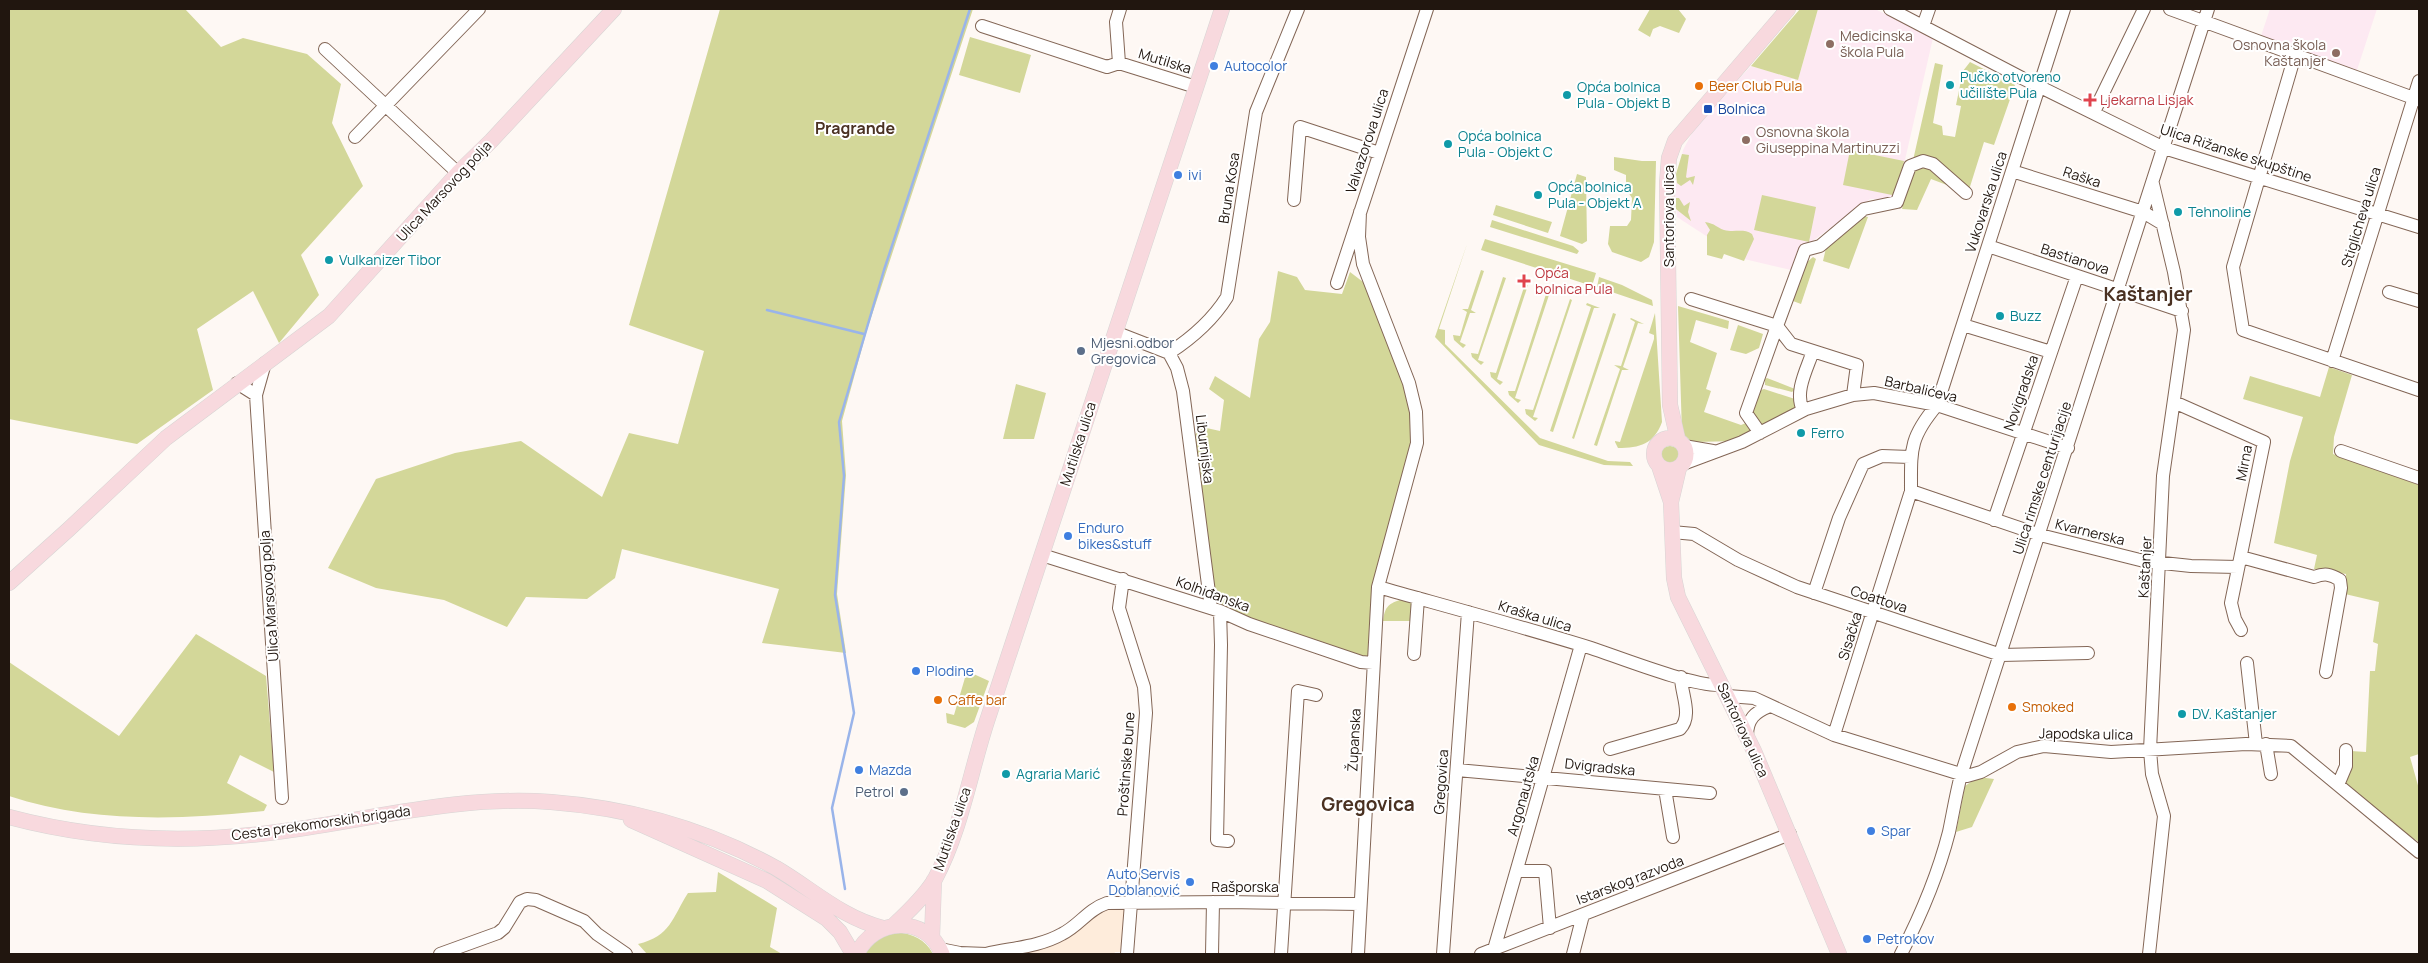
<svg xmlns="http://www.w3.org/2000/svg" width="2428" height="963" viewBox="0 0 2428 963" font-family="Manrope,sans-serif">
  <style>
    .commercial { fill: #feecdb }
    .education { fill: #fde9f2 }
    .green { fill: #d3d799 }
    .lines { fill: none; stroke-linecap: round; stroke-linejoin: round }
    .stream { stroke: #99b4ea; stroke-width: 2.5 }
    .minor-casing { stroke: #836656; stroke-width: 14 }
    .major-casing { stroke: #d7d5d4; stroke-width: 16 }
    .minor { stroke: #fff; stroke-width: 12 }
    .major { stroke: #f8d9de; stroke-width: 15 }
    .education-dot { fill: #8d6e63; stroke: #fff; stroke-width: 2 }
    .shop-dot { fill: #3f7fe0; stroke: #fff; stroke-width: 2 }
    .culture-dot { fill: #0f9aa8; stroke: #fff; stroke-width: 2 }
    .food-dot { fill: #e8710a; stroke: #fff; stroke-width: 2 }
    .health-dot { fill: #e0444e; stroke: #fff; stroke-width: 2 }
    .transit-dot { fill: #1a4fb4; stroke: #fff; stroke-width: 2 }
    .service-dot { fill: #5c6f8a; stroke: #fff; stroke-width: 2 }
    .labels { text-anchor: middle; stroke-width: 4; stroke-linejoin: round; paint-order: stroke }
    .education-label { font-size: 14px; fill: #785e54; stroke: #fff; text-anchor: start }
    .street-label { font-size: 14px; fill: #21160f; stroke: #fff }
    .shop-label { font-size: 14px; fill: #366cbe; stroke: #fff; text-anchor: start }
    .culture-label { font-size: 14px; fill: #0d838f; stroke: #fff; text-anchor: start }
    .food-label { font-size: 14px; fill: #c56008; stroke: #fff; text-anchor: start }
    .health-label { font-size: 14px; fill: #be3a42; stroke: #fff; text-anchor: start }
    .transit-label { font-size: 14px; fill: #164399; stroke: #fff; text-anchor: start }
    .service-label { font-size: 14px; fill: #4e5e75; stroke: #fff; text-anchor: start }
    .quarter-label { font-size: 16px; font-weight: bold; fill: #4a3122; stroke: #fff }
    .district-label { font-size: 19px; font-weight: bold; fill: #4a3122; stroke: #fff }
  </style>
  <rect width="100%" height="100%" fill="#fef8f4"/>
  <!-- commercial -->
  <path class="commercial" d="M1126,905L1123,952H1115L1114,954H991L1049,942L1097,908Z"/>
  <!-- education -->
  <path class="education" d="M1818,9H1875L1933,38L1896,199H1870L1799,251L1791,270L1740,258L1677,217L1675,190L1683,150L1697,124L1751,66L1798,80Z
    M2270,9H2377L2357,70L2261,36Z"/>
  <!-- green -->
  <path class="green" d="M9,9H185L221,47L243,38L307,54L341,84L332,123L363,186L301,255L319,295L279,343L253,291L197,329L213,390L137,444L9,419Z
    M720,9H973L867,330L842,421L846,475L837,594L846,653L762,643L779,589L622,549L615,578L587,599L526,597L507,627L444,600L376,588L328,568L376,479L455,453L521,441L602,497L629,433L678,444L704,351L629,325Z
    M1650,9H1678L1686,19L1679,33L1660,26L1653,29L1650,37L1638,30Z
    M1800,9H1818L1798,80L1751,66Z
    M970,37L1031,55L1020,93L959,75Z
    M1970,62L2015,85L1994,145L1984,142L1968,193L1931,179L1917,210L1902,209L1935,63L1943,65L1933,123L1942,126L1943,135L1955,137L1961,106L1956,105L1963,71Z
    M1850,150L1904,161L1897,196L1843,185Z
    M1682,154L1689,155L1686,177L1687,178L1695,176L1693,185L1690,180L1681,186L1677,183L1676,174Z
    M1614,157L1642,161H1656L1654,242L1649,257L1641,262L1612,252L1608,244L1610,226H1627L1631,220L1632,198L1626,189V175L1614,170Z
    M1577,174L1586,177L1587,241L1582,244L1560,236Z
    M1762,195L1816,207L1809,242L1754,230Z
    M1676,198H1679L1684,206L1690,202L1688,212L1691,221L1676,209Z
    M1496,205L1552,222L1548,233L1493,215Z
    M1863,216L1868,217L1849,269L1823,261L1826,248Z
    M1492,220L1573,246L1579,251L1577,254L1490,227Z
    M1705,222C1716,224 1716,227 1724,230C1734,233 1743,228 1752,234L1754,239L1744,261L1724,254L1722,259L1707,255V235L1710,230Z
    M1485,239L1596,273L1592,286L1481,250Z
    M1467,244L1439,329L1445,330V344L1540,438L1608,461L1630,462L1633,466L1604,465L1539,445L1435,337Z
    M1813,257L1816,259L1801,304L1793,301L1806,263Z
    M1481,270L1484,271L1471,310L1476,313H1470L1460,342L1466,345L1463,348L1454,340L1453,335L1460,336L1467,312L1462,309H1468Z
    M1278,271L1297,277L1305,290L1342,294L1350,272L1371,288L1409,383L1417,443L1390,541L1373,663L1220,611L1214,597L1193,437L1202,427L1220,431L1224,400L1209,389L1215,376L1250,398L1259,339L1270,322Z
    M1503,277L1506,278L1478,360L1484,362L1481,365L1472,357L1471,353L1478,354Z
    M1599,277L1622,285L1652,300L1653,306L1597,287Z
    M1525,284L1528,285L1497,379L1503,382L1500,385L1491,377L1490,372L1496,373Z
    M1547,291L1550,292L1515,398L1521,400L1518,403L1509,395L1508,391H1515Z
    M1570,299L1572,300L1533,417L1538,418L1535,421L1526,414L1525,409L1533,410Z
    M1587,303L1600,308H1594L1553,432L1550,431L1591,307L1586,305Z
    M1678,306L1729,321L1728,329L1696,320L1690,342L1717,353L1706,389L1711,391L1704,412L1741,425L1746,423L1755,434L1741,441L1692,442L1682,433Z
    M1613,313L1616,314L1574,439L1572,438Z
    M1655,313L1662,422C1654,444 1640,448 1618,448L1615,442V441L1620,442L1654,339V335L1649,333Z
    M1631,318L1644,324L1638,323L1623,367L1629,370H1622L1597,446L1594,445L1620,369L1614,365L1621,366L1635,322L1630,319Z
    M1738,325L1763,334L1759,348L1746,354L1730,350Z
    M2329,367L2352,375L2334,437L2333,454L2419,485V754L2410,757L2419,789V842L2394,826L2345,782L2351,772V751L2366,752L2370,671H2375L2378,644L2373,642L2379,602L2345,594L2346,574L2314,569L2317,555L2274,543L2290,461L2303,417L2243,399L2250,376L2320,397Z
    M1767,378L1795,389L1792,392L1765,385V379Z
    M1016,384L1046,393L1034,439H1003Z
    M1764,389L1795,399L1798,412L1760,431L1750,417L1761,390Z
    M1660 456a10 10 0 1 1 20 0a10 10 0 1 1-20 0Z
    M1400,600L1418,604V621H1383C1385,608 1387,604 1400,600Z
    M196,634L266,676L274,772L240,755L227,783L267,805L264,811C179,820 90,823 9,796V662L119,736Z
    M967,671L989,681L974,722L965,728L947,723L946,713L954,715Z
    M1978,777L1994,779L1972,827L1956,832L1965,786Z
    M718,872L777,908L770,947L782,954H647L638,944C671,936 672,918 688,893L716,892Z
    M897,932C913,934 925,939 933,954H865L877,939Z"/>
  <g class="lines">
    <!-- stream -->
    <path class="stream" d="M767,310L864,334
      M845,889L832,808L854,713L835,595L844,476L839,422L884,270L970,9"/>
    <defs>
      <path id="minor" d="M1120,9L1116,22L1119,63L1196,87
        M1890,9L2022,78L2164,148L2419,227
        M2170,9L2419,100
        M982,26L1107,67L1119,63
        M1923,26L1929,9
        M325,49L458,173
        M2295,55L2233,267L2243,330L2419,390
        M2094,112L2144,9
        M355,137L479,9
        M2012,171L2143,212L2163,224
        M1294,200L1300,127L1379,153
        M1988,246L2182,311
        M1337,283L1427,9
        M2389,292L2419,301
        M1691,299L1777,326L1805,250L1820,246L1864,209L1897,202L1910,166L1923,161L1933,164L1966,193
        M1963,325L2051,352
        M1777,326L1791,344L1813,351
        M1115,332L1169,353L1177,368L1183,391L1211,608
        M1169,353C1192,338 1212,321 1227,297L1256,112L1298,9
        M2332,361L2419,81
        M237,383L256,395L282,798
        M256,395L265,363
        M2174,402L2264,442L2231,603L2235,619L2241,630
        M1803,410C1794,392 1807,369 1813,351L1857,365L1853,395
        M1760,433L1746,413L1777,326
        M1684,446L1713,451
        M2341,451L2419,478
        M1683,464L1742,442L1806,409L1853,395L1874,393L1937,405L2068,448
        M1911,491L2040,535L2144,561L2191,566L2238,567
        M1994,520L2077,276
        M1672,532L1694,534L1738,560L1797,587L2001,655L2088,653
        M1042,555L1220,611L1249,624L1361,662L1373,663
        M2241,557L2314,577C2325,573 2330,574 2340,580L2341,588L2326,672
        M1123,579L1119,608L1144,687L1146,713L1127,954
        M1378,587C1449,607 1520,626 1591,648C1621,658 1694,687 1722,685
        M1814,593L1839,518L1863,464L1882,456L1910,457
        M1220,611L1221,645L1217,840L1228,841
        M1414,654L1418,598
        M2247,663L2256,744
        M1728,696L1754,698L1834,735L1967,776L1981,772L2017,752L2044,746L2111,752L2246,744L2291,746L2419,852
        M1834,735L1911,491C1911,450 1909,438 1937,405L2064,9
        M1747,736C1747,719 1755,712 1770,706
        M2266,744L2271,774
        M1610,749L1680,729C1693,715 1681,694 1681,677
        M1457,770L1710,793
        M2338,785L2346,766V750
        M1665,789L1673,837
        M1517,871H1545L1550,928
        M940,949L960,953L987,954
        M1493,953L1581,645
        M440,954L498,933L504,928L520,902L527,899L536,900L584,921L597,934L626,954
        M986,954C1011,948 1039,947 1062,934C1080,925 1087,910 1107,903L1227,902L1360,904
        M1212,954L1213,902
        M1281,954L1298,691L1316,695
        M1358,954L1378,587L1417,443L1416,412L1409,383L1363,264L1359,237L1360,212
        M1443,954L1468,612
        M1481,954L1790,834
        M1573,954L1583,915
        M1901,954C1921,915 1938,875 1949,832C1953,813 1956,794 1961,775L2208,9
        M2149,954L2164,816L2152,774L2150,750L2163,476L2184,330L2174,272L2153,184"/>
      <path id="major" d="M1654 454a16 16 0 1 1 32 0a16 16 0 1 1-32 0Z
        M1678,440L1670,405L1667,183L1669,158L1675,141L1788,9
        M1659,466L1671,502
        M1679,468L1671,502L1674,578L1678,597L1754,751L1839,954
        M9,583L69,529L166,438L329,316L458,173L491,141L614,9
        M9,817C99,841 192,844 284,831C373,819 461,795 551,802C630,808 707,830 776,868C812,889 842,918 883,928
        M631,820L767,881L827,919L840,932L853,954
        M894,925C908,912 925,896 935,879C961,830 970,773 987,721L1222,9
        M932,938L934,880
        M857,954C873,918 927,914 942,954"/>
    </defs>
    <!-- minor casing -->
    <use href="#minor" class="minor-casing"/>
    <!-- major casing -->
    <use href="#major" class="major-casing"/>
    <!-- minor -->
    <use href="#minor" class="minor"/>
    <!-- major -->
    <use href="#major" class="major"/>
  </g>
  <!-- markers -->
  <g class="education-dot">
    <circle cx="1830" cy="44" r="5"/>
    <circle cx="2336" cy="53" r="5"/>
    <circle cx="1746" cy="140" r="5"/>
  </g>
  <g class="shop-dot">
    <circle cx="1214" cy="66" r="5"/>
    <circle cx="1178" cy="175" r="5"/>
    <circle cx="1068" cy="536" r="5"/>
    <circle cx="916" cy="671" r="5"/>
    <circle cx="859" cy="770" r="5"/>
    <circle cx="1871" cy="831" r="5"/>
    <circle cx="1190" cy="882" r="5"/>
    <circle cx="1867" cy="939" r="5"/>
  </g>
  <g class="culture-dot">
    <circle cx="1950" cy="85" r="5"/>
    <circle cx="1567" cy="95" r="5"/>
    <circle cx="1448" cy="144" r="5"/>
    <circle cx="1538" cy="195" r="5"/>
    <circle cx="2178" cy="212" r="5"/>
    <circle cx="329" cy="260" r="5"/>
    <circle cx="2000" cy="316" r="5"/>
    <circle cx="1801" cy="433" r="5"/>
    <circle cx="2182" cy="714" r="5"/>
    <circle cx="1006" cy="774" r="5"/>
  </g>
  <g class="food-dot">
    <circle cx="1699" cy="86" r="5"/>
    <circle cx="938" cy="700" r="5"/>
    <circle cx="2012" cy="707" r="5"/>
  </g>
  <g class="health-dot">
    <path d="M2087.5 92.5h5v5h5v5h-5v5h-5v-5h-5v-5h5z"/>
    <path d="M1521.5 273.5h5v5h5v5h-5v5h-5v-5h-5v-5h5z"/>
  </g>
  <rect class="transit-dot" x="1703" y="104" width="10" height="10" rx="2.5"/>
  <g class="service-dot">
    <circle cx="1081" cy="351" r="5"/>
    <circle cx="904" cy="792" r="5"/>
  </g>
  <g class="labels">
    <!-- education labels -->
    <g class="education-label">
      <text x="1840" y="41">Medicinska<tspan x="1840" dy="16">škola Pula</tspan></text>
      <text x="2326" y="50" text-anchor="end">Osnovna škola<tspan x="2326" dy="16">Kaštanjer</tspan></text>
      <text x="1756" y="137">Osnovna škola<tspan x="1756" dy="16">Giuseppina Martinuzzi</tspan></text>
    </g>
    <!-- street labels -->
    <g class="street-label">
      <text transform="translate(1165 61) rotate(17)" y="5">Mutilska</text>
      <text transform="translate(1367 141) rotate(-72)" y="5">Valvazorova ulica</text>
      <text transform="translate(2236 153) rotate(18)" y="5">Ulica Rižanske skupštine</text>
      <text transform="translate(2082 177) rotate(18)" y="5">Raška</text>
      <text transform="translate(1229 188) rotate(-81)" y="5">Bruna Kosa</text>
      <text transform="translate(444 191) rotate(-47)" y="5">Ulica Marsovog polja</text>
      <text transform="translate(1986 202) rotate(-72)" y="5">Vukovarska ulica</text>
      <text transform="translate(1669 216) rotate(-90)" y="5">Santoriova ulica</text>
      <text transform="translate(2361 217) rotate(-73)" y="5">Stiglicheva ulica</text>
      <text transform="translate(2075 259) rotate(18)" y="5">Bastianova</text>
      <text transform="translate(1921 389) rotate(13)" y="5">Barbalićeva</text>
      <text transform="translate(2021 393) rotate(-71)" y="5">Novigradska</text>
      <text transform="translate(1078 444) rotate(-72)" y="5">Mutilska ulica</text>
      <text transform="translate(1205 449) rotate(83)" y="5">Liburnijska</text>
      <text transform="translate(2244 463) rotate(-79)" y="5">Mirna</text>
      <text transform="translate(2042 478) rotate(-72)" y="5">Ulica rimske centurijacije</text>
      <text transform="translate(2090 532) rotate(14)" y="5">Kvarnerska</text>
      <text transform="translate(2145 567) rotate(-87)" y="5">Kaštanjer</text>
      <text transform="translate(1213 594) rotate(20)" y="5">Kolhiđanska</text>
      <text transform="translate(269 596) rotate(-94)" y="5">Ulica Marsovog polja</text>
      <text transform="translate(1879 599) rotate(18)" y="5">Coattova</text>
      <text transform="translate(1535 616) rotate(17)" y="5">Kraška ulica</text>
      <text transform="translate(1850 636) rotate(-73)" y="5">Sisačka</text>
      <text transform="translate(1743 730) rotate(65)" y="5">Santoriova ulica</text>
      <text transform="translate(2086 734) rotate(1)" y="5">Japodska ulica</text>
      <text transform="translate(1354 740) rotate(-87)" y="5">Županska</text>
      <text transform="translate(1126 764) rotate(-86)" y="5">Proštinske bune</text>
      <text transform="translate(1600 767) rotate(6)" y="5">Dvigradska</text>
      <text transform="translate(1441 782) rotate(-86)" y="5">Gregovica</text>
      <text transform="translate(1523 796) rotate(-74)" y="5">Argonautska</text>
      <text transform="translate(321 823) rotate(-8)" y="5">Cesta prekomorskih brigada</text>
      <text transform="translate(952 829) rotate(-71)" y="5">Mutilska ulica</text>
      <text transform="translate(1630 880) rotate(-21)" y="5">Istarskog razvoda</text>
      <text x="1245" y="892">Rašporska</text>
    </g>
    <!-- shop labels -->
    <g class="shop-label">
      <text x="1224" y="71">Autocolor</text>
      <text x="1188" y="180">ivi</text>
      <text x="1078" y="533">Enduro<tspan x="1078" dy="16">bikes&amp;stuff</tspan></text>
      <text x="926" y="676">Plodine</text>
      <text x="869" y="775">Mazda</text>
      <text x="1881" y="836">Spar</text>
      <text x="1180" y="879" text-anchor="end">Auto Servis<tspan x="1180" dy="16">Doblanović</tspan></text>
      <text x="1877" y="944">Petrokov</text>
    </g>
    <!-- culture labels -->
    <g class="culture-label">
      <text x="1960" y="82">Pučko otvoreno<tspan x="1960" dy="16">učilište Pula</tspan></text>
      <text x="1577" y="92">Opća bolnica<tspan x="1577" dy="16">Pula - Objekt B</tspan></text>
      <text x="1458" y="141">Opća bolnica<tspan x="1458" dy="16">Pula - Objekt C</tspan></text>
      <text x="1548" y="192">Opća bolnica<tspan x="1548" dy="16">Pula - Objekt A</tspan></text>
      <text x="2188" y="217">Tehnoline</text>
      <text x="339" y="265">Vulkanizer Tibor</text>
      <text x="2010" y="321">Buzz</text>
      <text x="1811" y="438">Ferro</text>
      <text x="2192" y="719">DV. Kaštanjer</text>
      <text x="1016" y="779">Agraria Marić</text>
    </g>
    <!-- food labels -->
    <g class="food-label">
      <text x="1709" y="91">Beer Club Pula</text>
      <text x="948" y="705">Caffe bar</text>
      <text x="2022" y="712">Smoked</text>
    </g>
    <!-- health labels -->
    <g class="health-label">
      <text x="2100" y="105">Ljekarna Lisjak</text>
      <text x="1535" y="278">Opća<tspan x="1535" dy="16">bolnica Pula</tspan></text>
    </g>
    <!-- transit labels -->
    <g class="transit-label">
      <text x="1718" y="114">Bolnica</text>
    </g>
    <!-- service labels -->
    <g class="service-label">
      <text x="1091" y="348">Mjesni odbor<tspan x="1091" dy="16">Gregovica</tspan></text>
      <text x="894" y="797" text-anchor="end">Petrol</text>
    </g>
    <!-- quarter labels -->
    <g class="quarter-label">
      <text x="855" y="134">Pragrande</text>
    </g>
    <!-- district labels -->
    <g class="district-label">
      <text x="2148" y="301">Kaštanjer</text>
      <text x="1368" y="811">Gregovica</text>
    </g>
  </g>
  <!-- border -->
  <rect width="2428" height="963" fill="none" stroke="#21160f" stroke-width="20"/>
</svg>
